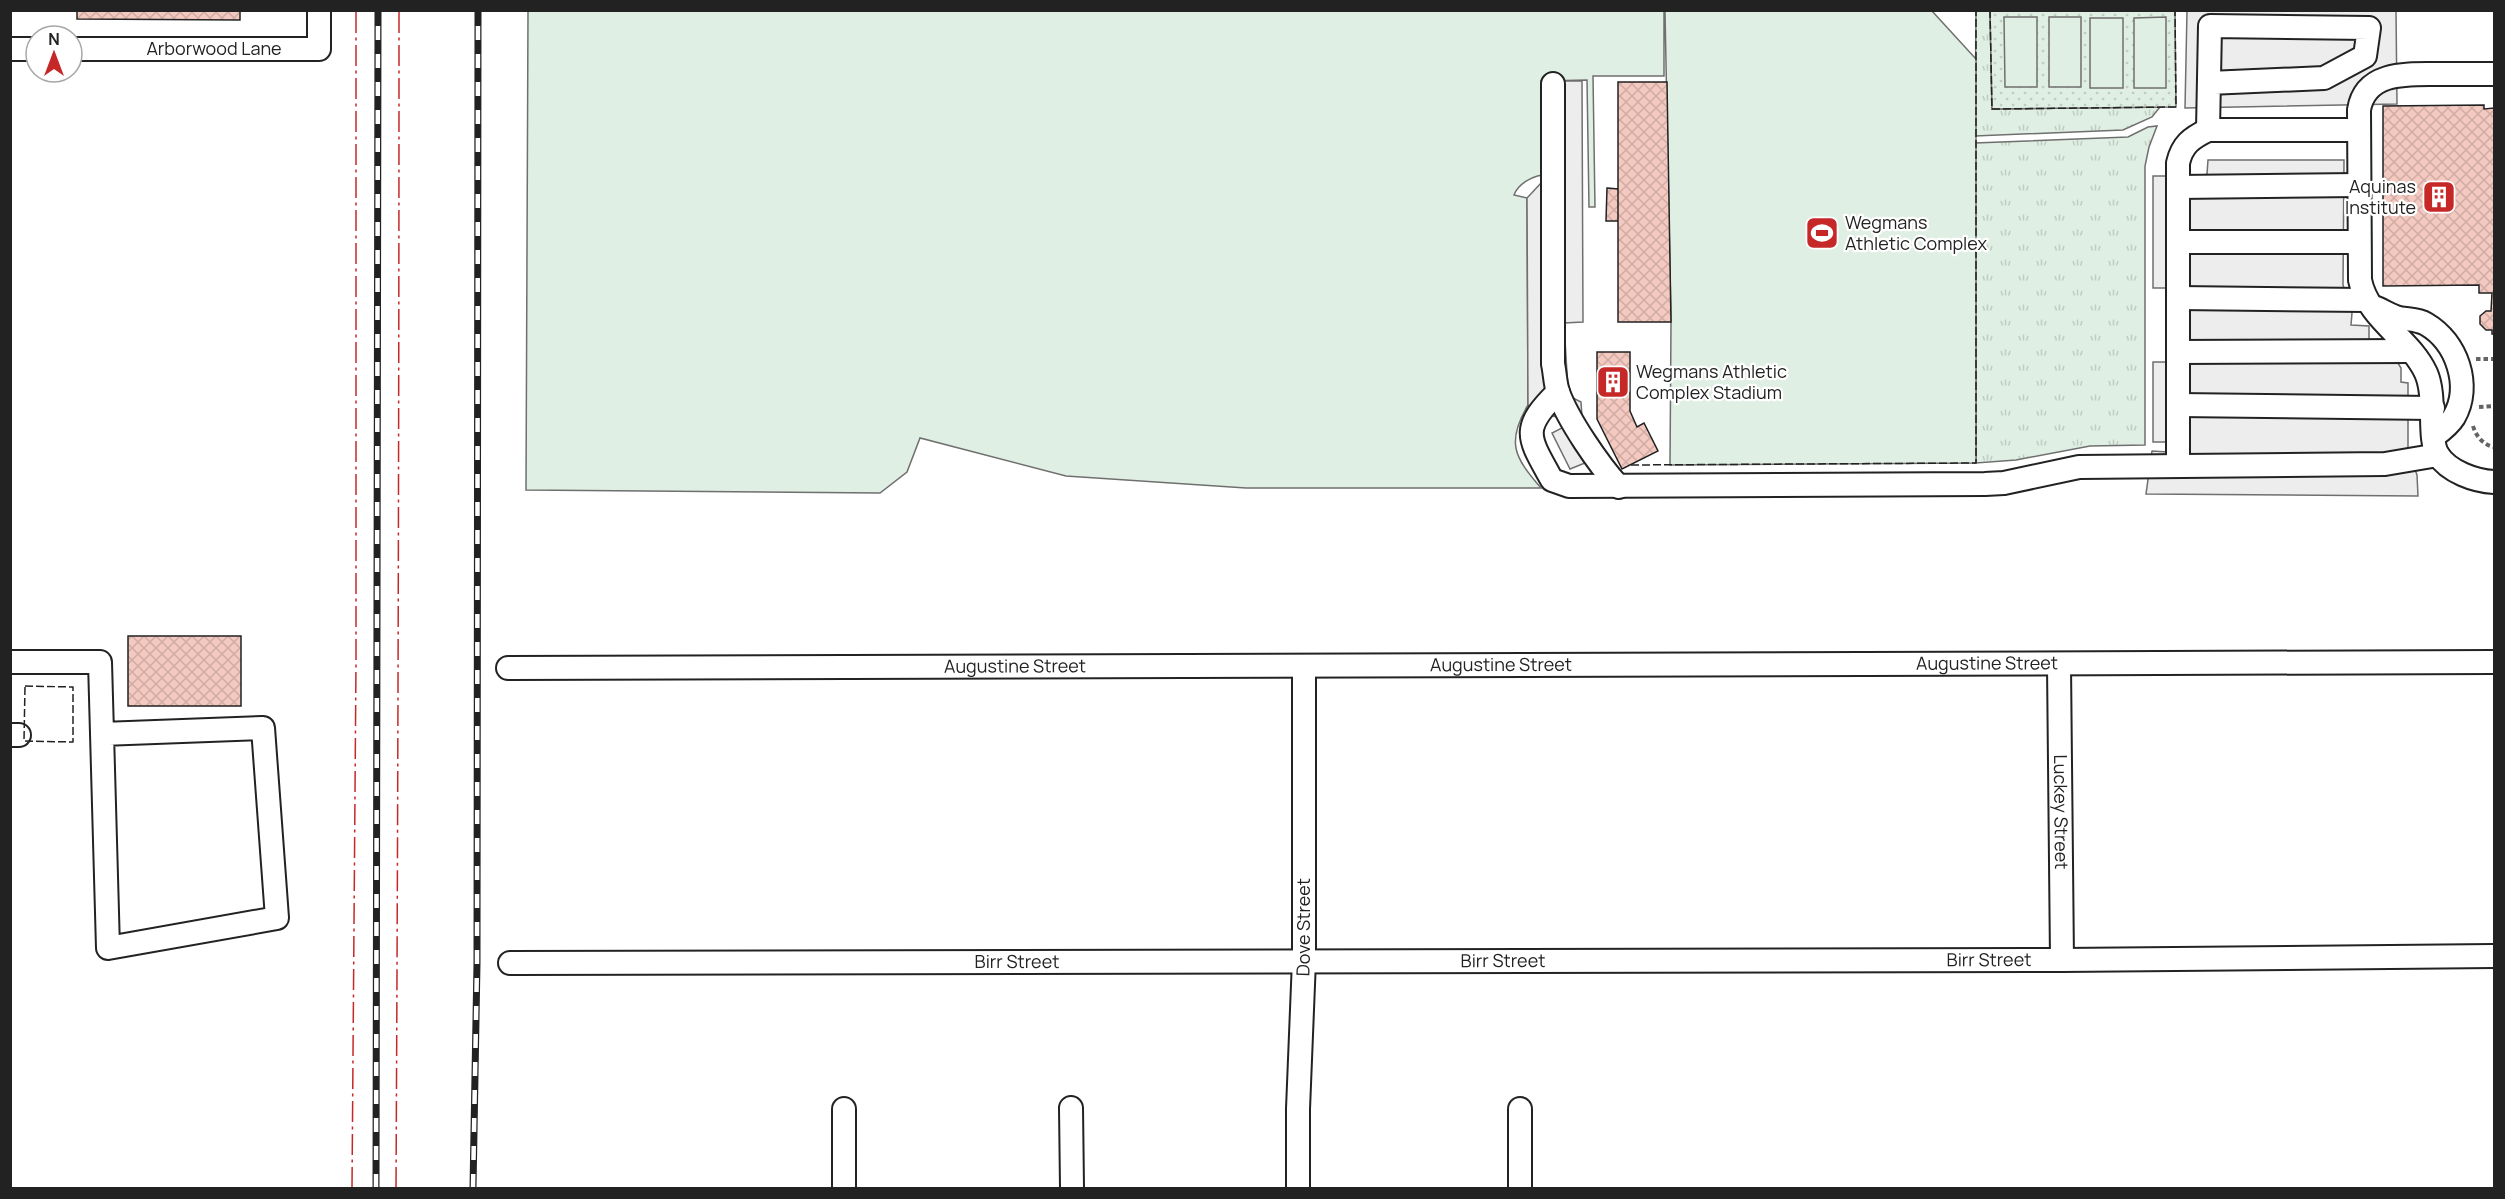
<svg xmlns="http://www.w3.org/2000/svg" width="2505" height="1199" viewBox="0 0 2505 1199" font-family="Manrope,sans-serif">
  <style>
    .grass { fill: url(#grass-tufts); stroke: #6f6f6f; stroke-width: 1.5 }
    .park { fill: url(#park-dots); stroke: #6f6f6f; stroke-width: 1.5 }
    .pitch { fill: #e0efe3; stroke: #6f6f6f; stroke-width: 1.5 }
    .parking { fill: #ededed; stroke: #6f6f6f; stroke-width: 1.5 }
    .building { fill: url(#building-cross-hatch); stroke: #222; stroke-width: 1.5 }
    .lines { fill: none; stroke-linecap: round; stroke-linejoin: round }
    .minor-casing { stroke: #222; stroke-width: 26 }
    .path { stroke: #646464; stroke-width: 4; stroke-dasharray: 4.5 3; stroke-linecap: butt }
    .minor { stroke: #fff; stroke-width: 22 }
    .rail-casing { stroke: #222; stroke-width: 7 }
    .rail { stroke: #fff; stroke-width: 4.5; stroke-dasharray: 14; stroke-linecap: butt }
    .fence { stroke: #222; stroke-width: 1.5; stroke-dasharray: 8 3; stroke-linecap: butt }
    .power { stroke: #c62828; stroke-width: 1.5; stroke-dasharray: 21 4.5 3 4.5; stroke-linecap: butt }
    .labels { text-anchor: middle; stroke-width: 4.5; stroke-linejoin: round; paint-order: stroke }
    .street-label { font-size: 18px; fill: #222; stroke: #fff }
    .poi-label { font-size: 18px; fill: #222; stroke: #fff; text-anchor: start }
  </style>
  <defs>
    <pattern id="grass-tufts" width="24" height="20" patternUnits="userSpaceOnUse" patternTransform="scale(1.5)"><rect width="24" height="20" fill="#e0efe3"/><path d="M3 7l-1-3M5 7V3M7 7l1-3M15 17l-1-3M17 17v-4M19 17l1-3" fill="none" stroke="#c0cdc2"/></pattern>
    <pattern id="park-dots" width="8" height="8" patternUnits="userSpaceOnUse" patternTransform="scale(1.5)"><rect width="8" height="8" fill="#e0efe3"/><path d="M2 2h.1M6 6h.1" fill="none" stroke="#c0cdc2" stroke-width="1.8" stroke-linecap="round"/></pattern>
    <pattern id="building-cross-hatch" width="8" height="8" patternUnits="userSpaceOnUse" patternTransform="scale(1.5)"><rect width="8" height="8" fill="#f3c9c0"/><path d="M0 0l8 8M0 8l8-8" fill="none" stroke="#d0aca5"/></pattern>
  </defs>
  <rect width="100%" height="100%" fill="#fff"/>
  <!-- grass -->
  <path class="grass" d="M1976,11H1990L1992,109L2160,107L2152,117L2123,130L1975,136Z
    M2157,126L2149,147L2145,166V445L2090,446L2016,460L1976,463L1975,143L2128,137L2148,127Z"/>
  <!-- park -->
  <path class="park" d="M1990,11H2175L2176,107L1992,109Z"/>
  <!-- pitch -->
  <path class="pitch" d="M528,11H1664V76H1593L1595,207H1589L1587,80L1541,81L1542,175C1531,177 1518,184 1514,195L1527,198L1528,405C1506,442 1514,457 1541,488H1246L1066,476L920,438L907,472L880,493L526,490Z
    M1665,11H1932L1976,59V463L1670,465L1671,322Z
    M2004,17H2037V87H2005Z
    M2049,17H2081V87H2049Z
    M2166,17V88H2134V18Z
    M2090,18H2123V88H2090Z"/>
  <!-- parking -->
  <path class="parking" d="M2187,11H2396L2397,104L2185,108Z
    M1541,81H1582L1583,322L1564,323L1568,390L1571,397L1581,402L1585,463L1570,469L1552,433L1564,427L1560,417L1550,416L1528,405L1527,198L1542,182Z
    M2208,160H2344L2343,285L2352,313L2351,325L2369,326V343L2385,342L2401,368V382L2408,383V450L2417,475L2418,496L2146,494L2152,451L2168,452V442H2153V362H2168L2169,288H2153V176H2203L2207,174Z"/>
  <!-- building -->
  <path class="building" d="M77,10H240V20L77,19Z
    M1618,82H1667L1671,322H1618Z
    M2484,105V109L2494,108V386V334H2492V330H2486L2480,324V316L2486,311H2491L2492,293H2479V285L2383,286V106Z
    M1607,188L1618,189V221H1606Z
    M1597,352H1630V411L1637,427L1644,423L1658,451L1622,469L1597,419Z
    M128,636H241V706H128Z"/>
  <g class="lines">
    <defs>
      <g id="minor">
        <path d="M10,49H36"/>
        <path id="s1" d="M72,49H319V10"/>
        <path d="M2494,74C2476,74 2457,74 2438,74C2408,74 2365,71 2359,110L2360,280C2368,320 2409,337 2426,373C2437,398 2427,438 2438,455C2449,472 2475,481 2494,482"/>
        <path d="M1553,84V364C1555,373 1555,383 1558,392C1568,420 1599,465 1619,487"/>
        <path d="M2208,130L2210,26L2369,28L2365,56L2324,78L2209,83"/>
        <path d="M2178,187L2359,185"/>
        <path d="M2178,242H2359"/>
        <path d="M2178,298L2366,300"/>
        <path d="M2374,307C2382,310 2391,316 2399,318C2409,320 2417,319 2426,324C2457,342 2472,386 2454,417C2449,425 2441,431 2434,436"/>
        <path d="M2178,352L2411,351"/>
        <path d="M1558,392C1520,429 1528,437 1552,480L1569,486L1985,484L2004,483L2079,467L2385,464L2438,455"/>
        <path d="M2178,405L2433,408"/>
        <path d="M2178,466V163C2182,145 2191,138 2208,130H2359"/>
        <path d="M10,662H100L108,948L277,918L263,728L102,734"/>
        <path id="s2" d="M2059,665L2062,960"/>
        <path id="s3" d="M508,668L2494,662"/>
        <path d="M10,735H19"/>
        <path id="s4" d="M510,963L2062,960L2494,956"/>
        <path d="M1071,1108L1072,1188"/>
        <path d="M844,1109V1188"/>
        <path d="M1520,1109V1188"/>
        <path id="s5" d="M1298,1188V1109L1304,960V667"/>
      </g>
    </defs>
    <!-- minor casing -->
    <use href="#minor" class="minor-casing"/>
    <!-- path -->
    <path class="path" d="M2476,359H2494
      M2479,407L2494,406
      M2473,426C2476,436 2483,445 2494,447"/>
    <!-- minor -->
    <use href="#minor" class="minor"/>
    <defs>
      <path id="rail" d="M376,1188L378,10
        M473,1188L477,963L478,10"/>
    </defs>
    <!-- rail casing -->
    <use href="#rail" class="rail-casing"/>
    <!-- rail -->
    <use href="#rail" class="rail"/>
    <!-- fence -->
    <path class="fence" d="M1990,10L1992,109L2176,107L2175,10
      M1631,465L1976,463V10
      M25,686L73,687V742L24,741Z"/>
    <!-- power -->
    <path class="power" d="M352,1188L356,662V10
      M396,1188C398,796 399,403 399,10"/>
  </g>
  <!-- icons -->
  <defs>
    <symbol id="building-square" viewBox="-11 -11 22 22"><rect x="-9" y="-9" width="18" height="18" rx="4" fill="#c62828" stroke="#fff"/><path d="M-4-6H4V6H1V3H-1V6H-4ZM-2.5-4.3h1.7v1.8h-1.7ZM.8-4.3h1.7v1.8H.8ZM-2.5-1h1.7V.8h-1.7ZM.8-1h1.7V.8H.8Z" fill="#fff"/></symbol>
    <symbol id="stadium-square" viewBox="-11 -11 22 22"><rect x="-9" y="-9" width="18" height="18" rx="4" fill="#c62828" stroke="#fff"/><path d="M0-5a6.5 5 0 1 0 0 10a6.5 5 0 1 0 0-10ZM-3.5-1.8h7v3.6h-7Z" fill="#fff"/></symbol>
  </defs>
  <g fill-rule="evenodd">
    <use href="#building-square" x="2420" y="178" width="38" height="38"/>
    <use href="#stadium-square" x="1803" y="214" width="38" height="38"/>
    <use href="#building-square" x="1594" y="363" width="38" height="38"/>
  </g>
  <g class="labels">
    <!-- street labels -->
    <g class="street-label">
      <text dy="6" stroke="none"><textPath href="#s1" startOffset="142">Arborwood Lane</textPath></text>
      <text dy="6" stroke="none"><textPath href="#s3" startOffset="1479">Augustine Street</textPath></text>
      <text dy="6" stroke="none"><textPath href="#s3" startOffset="993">Augustine Street</textPath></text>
      <text dy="6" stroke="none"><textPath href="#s3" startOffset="507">Augustine Street</textPath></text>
      <text dy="6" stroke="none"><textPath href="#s2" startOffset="147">Luckey Street</textPath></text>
      <text dy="6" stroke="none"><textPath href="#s5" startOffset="261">Dove Street</textPath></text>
      <text dy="6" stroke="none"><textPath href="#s4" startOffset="993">Birr Street</textPath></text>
      <text dy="6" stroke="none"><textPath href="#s4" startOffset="1479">Birr Street</textPath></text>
      <text dy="6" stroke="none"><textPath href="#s4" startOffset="507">Birr Street</textPath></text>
    </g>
    <!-- poi labels -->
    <g class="poi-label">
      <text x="2416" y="193" text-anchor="end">Aquinas<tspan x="2416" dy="21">Institute</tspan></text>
      <text x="1845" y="229">Wegmans<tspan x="1845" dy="21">Athletic Complex</tspan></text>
      <text x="1636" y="378">Wegmans Athletic<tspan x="1636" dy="21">Complex Stadium</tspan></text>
    </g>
  </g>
  <!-- border -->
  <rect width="2505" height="1199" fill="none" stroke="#222222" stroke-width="24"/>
  <!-- north arrow -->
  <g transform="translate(54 54)"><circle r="28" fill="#ffffff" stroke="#a7a7a7" stroke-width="1.5"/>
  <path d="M0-4.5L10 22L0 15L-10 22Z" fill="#c62828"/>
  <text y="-9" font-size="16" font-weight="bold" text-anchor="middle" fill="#222222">N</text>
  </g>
</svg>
